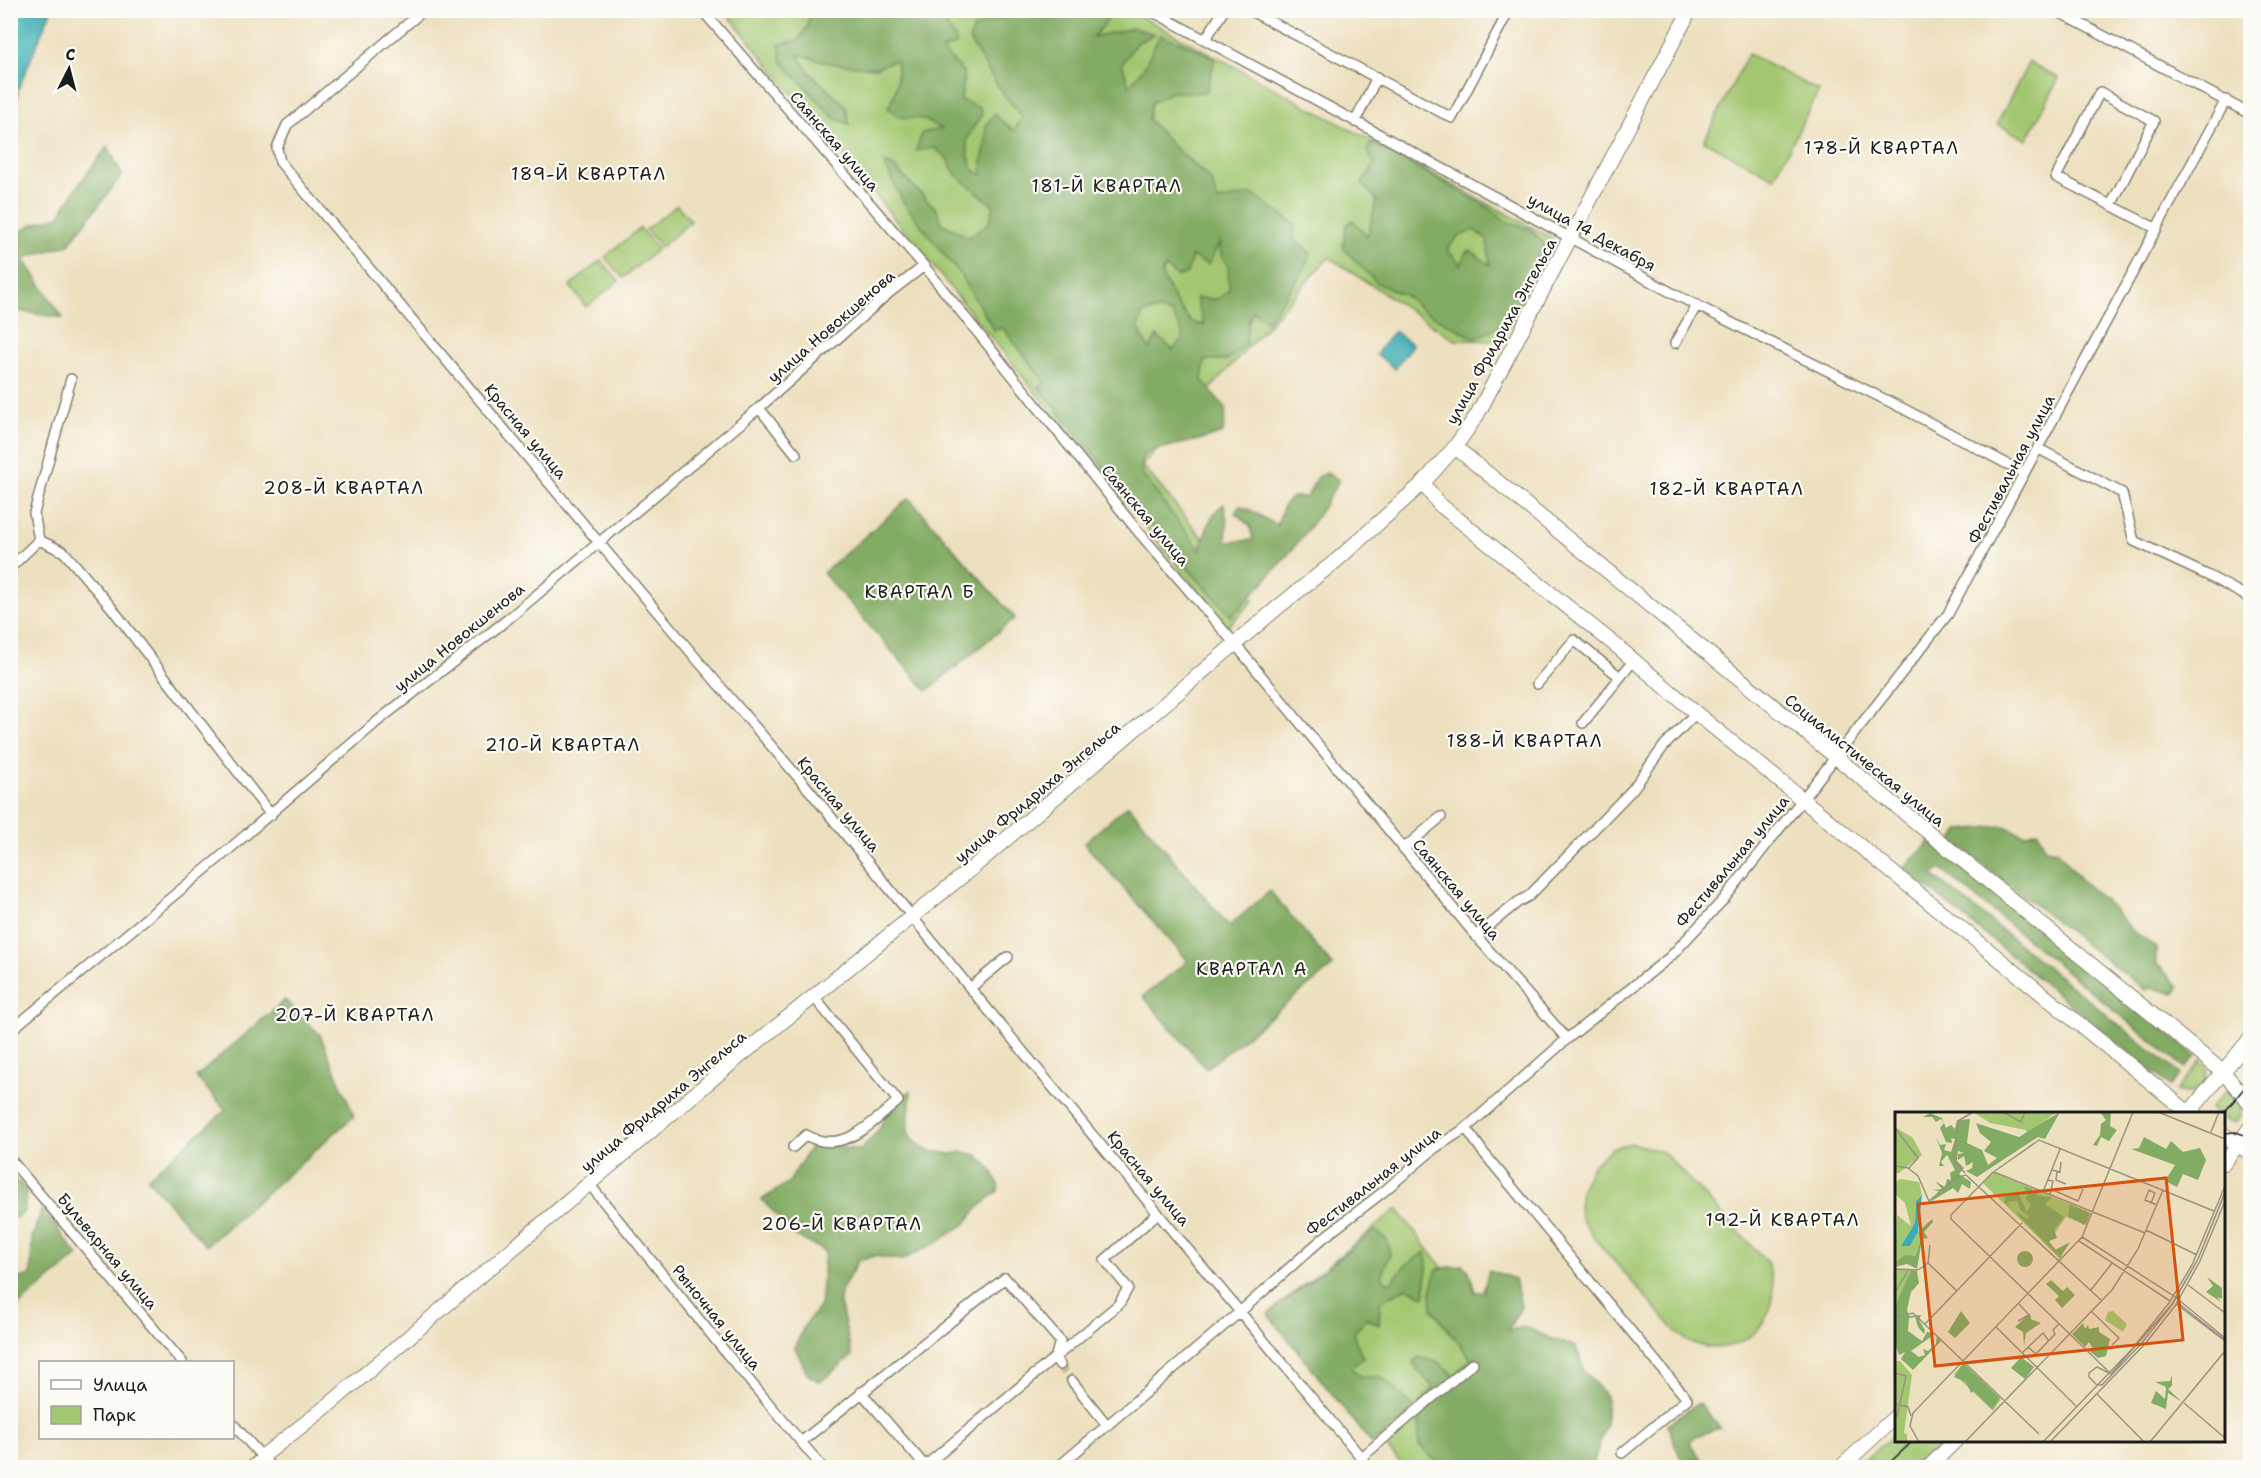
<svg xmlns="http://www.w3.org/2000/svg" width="2261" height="1478" viewBox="0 0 2261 1478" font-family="'Shantell Sans',sans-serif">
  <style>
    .green { fill: #a3c771; stroke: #607246; stroke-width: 1.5 }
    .forest { fill: #82ac63; stroke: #4f6440; stroke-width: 1.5; fill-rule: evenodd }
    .water { fill: #3aacb3; stroke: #2b6468; stroke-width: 1.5 }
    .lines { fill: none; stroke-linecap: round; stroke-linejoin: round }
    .street-tunnel { stroke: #c3b99e; stroke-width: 9; stroke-dasharray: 9 4.5; stroke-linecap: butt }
    .street-casing { stroke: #847e6e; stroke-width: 12 }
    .secondary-casing { stroke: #847e6e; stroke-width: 16 }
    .street { stroke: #fff; stroke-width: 9 }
    .secondary { stroke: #fff; stroke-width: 14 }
    .tram { stroke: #1c1c1c; stroke-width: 1.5 }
    .labels { text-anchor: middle; stroke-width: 4.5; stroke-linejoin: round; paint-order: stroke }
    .street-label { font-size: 16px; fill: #1c1c1c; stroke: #fdfcf7 }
    .neighbourhood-label { font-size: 18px; letter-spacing: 1.5px; fill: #1c1c1c; stroke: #fdfcf7 }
    .inset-road { fill: none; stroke: #99927e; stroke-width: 1.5 }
    .view { fill: #d4530e; fill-opacity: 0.15; stroke: #d4530e; stroke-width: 3 }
    .inset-edge { fill: none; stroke: #1c1c1c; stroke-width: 3 }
  </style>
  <rect width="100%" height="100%" fill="#fdfcf7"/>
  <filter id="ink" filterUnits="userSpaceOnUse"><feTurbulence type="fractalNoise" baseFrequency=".0167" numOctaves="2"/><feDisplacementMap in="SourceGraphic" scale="12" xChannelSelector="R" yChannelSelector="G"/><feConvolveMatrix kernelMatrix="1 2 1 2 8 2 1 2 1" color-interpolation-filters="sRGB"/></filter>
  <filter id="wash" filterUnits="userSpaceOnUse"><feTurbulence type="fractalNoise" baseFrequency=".008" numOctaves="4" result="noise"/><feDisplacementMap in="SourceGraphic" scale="24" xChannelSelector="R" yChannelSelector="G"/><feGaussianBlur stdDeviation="1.35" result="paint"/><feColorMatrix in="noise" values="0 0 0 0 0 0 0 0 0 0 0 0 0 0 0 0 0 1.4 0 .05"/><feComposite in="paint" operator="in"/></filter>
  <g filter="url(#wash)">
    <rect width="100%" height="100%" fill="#ede0bf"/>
    <!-- green -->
    <path class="green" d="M725,11H1131L1552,238L1502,341L1455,340L1329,257L1142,465L1254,600L1227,627Z
      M1748,54L1819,91L1774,178L1704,141Z
      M2029,62L2059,78L2027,140L1997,124Z
      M677,205L691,221L661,247L646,229Z
      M640,228L658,249L623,278L605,257Z
      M601,260L619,281L586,307L570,286Z
      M2201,1060L2207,1068C2206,1089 2197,1097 2176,1091Z
      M2225,1091L2232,1092L2240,1103L2241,1116L2235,1122L2224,1120V1114L2214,1113L2210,1108Z
      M1632,1143L1663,1152L1766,1261C1770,1272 1775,1285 1773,1297C1768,1335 1728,1358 1693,1343C1687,1341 1682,1337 1677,1333L1604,1250L1582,1221L1579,1208L1581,1189L1593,1165L1612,1148Z
      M1397,1209L1595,1464L1590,1468L1404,1467L1268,1314Z
      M1896,1433V1440L1945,1441L1913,1467H1856Z"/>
    <!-- forest -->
    <path class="forest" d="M810,10L938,11C945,23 953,32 957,44L942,50L964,73L961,100L980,108L982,114C965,139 963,141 973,170L983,175L982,162L986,140V126L994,114L1014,131L1022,117L1001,91L969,40L974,28L1012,15V11H1035L1039,17L1046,11H1107V21L1093,37L1133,28L1155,34L1136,43L1122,64L1129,86L1143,69L1160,35L1183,43L1215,58L1206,93L1171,92L1151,103L1148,119L1172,145L1211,180L1218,201L1252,194L1295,224L1294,239L1311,253L1303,272L1267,322L1253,311L1248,322L1246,345L1228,360H1205L1202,380L1226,409L1223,433C1196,442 1169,445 1143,454L1141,473L1200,550C1206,533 1208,515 1224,504L1227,521L1226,542L1253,540L1250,526L1235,513L1240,506C1254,510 1263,519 1277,525L1284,505L1292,497H1307L1317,477L1327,473L1339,480C1312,531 1272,575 1231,616L1172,551L1039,387L1045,382L1003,328L994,330L961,276L903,202L884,163L893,166L937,210L941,223L968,237L989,223L994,206L956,175L946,157L934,148L916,151L922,133L942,129L922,119L899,117L888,108C897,92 899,78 896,60L875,68L830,63L797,54L809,72L846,106L849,124L834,118L782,62L779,44L798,40L808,26ZM1220,242L1221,255L1228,266L1229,290L1218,299L1196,298L1204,326L1190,321L1177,304L1161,274L1165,267L1178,277L1187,273L1192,256L1208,265ZM1159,310L1172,314L1184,336L1173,350L1157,336L1149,350L1138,327L1143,313Z
      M1371,143L1487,206L1505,221L1530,229L1545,245L1509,320L1476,339L1422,310L1408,297L1377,283L1343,248L1346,226L1353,220L1367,236C1372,225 1372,212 1377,200L1362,184L1375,164L1367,151ZM1474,230L1487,240L1490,265L1470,250L1466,252L1461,265L1447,249L1457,237Z
      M108,146L122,175L68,245L23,258L63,318L11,310V237L31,225L59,216L77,187Z
      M909,498L1015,618L927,691L823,573Z
      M1128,805L1229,926L1270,891L1333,966L1206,1069L1143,996L1188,961L1084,843Z
      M2004,826L2024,835L2038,831L2045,849L2058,851L2081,880L2112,907L2132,930L2156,948V963L2179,987L2175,994L2153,988L2145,990L1952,841L1960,830Z
      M1930,842L2196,1056L2185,1068L1941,869L1933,875L2180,1074L2170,1086L1904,868Z
      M285,1000L320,1035L354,1116L206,1246L147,1178L226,1110L196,1077Z
      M911,1091L908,1131L912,1139L928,1151L952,1154L963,1152L977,1155L992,1170L999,1185L998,1191L980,1206L965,1224L938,1242L902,1260L874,1256L858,1261L841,1291L840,1303L852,1356L820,1382L808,1375L795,1348L804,1326L820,1306L825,1251L797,1237L762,1200L789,1182L812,1144L861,1150L878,1131L892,1101Z
      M10,1175L27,1190L24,1212L11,1220Z
      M42,1208L78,1256L11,1312V1280L31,1275L32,1238Z
      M1375,1230L1387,1240L1390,1255L1381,1276L1389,1284L1405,1266L1425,1252L1427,1264L1425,1297L1406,1287L1380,1302L1379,1325L1367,1318L1353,1334L1363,1358L1351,1368L1362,1377H1382L1415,1408L1372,1444L1268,1314Z
      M1463,1265L1469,1271L1475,1292H1483L1489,1270L1515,1279L1521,1307L1508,1330L1525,1327L1555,1340L1576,1346L1584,1371L1606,1396V1424L1592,1467H1442L1419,1445V1405L1433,1387L1413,1364L1419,1357L1440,1363L1454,1376L1471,1359L1432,1309L1431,1292L1437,1269Z
      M1699,1403L1720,1428L1696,1436L1689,1442L1701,1459L1682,1462L1667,1424Z"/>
    <!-- water -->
    <path class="water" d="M11,10L51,11L18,90L14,133L11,144Z
      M1394,331L1413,345L1395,369L1376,354Z"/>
  </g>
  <g filter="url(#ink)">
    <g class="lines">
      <!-- street-tunnel -->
      <path class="street-tunnel" d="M1060,1365L1072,1381"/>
      <defs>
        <path id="street" d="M424,10L287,125L277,148L280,162L700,663L810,791L970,988L1370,1468
          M702,10L924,266L1136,529L1235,644L1476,936L1567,1039
          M1150,10L1674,294L1904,409L2024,473
          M1249,10L1452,118L1506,16
          M2055,10L2250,114
          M1205,40L1224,10
          M1355,122L1377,77
          M2111,205L2154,121L2100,92L2056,177L2157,229
          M1675,343L1697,305
          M759,408L796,454
          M2039,449L2122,493L2134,541L2207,575L2250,598
          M39,540L64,552L111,607L271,815
          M39,540L34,513L71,379
          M10,568L39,540
          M1537,684L1574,640L1620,677
          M1583,723L1634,660
          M1403,849L1441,817
          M1476,936L1518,902L1529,896L1632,790L1664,746L1696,713
          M970,988L1008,957
          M10,1031L219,858L379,720L508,619L759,408L889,293L924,266
          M1466,1128L1483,1152L1687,1399L1622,1453
          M793,1147L806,1135C842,1156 872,1123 898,1101L814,997
          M10,1159L182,1362
          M590,1185L727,1354L823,1468
          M1072,1381L1107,1425
          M861,1392L925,1466L1119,1304L1128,1288L1105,1260L1158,1213
          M232,1423L272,1468
          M801,1442L1005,1278L1060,1341L1055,1359L1060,1365
          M1362,1457L1473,1363
          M249,1468L263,1456
          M1057,1468L1241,1311L1322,1239L1383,1192L1435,1148L1466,1128L1567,1039L1670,957L1724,899L1948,614L2226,100"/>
        <path id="secondary" d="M1455,447L2223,1072L2250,1103
          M1423,483L1439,504L1619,648L1696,713L2190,1114
          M2188,1114L2250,1039
          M2224,1135L2250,1153
          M2224,1163L2250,1128
          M263,1456L331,1403L723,1070L977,864L1277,608L1337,560L1423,483L1455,447L1477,415L1690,10
          M1840,1468L1896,1416
          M1928,1468L1956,1440"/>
      </defs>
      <!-- street casing -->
      <use href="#street" class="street-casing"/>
      <!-- secondary casing -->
      <use href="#secondary" class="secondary-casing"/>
      <!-- street -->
      <use href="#street" class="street"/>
      <!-- secondary -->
      <use href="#secondary" class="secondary"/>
      <!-- tram -->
      <path class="tram" d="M2250,1083L2246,1109L2250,1128
        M2223,1114L2249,1082
        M2224,1133L2236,1132L2250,1137
        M1884,1468L1914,1440"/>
    </g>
  </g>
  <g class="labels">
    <!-- street labels -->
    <g class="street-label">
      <text transform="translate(835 141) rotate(49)" y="6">Саянская улица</text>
      <text transform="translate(1592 232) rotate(29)" y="6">улица 14 Декабря</text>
      <text transform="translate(831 326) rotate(-41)" y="6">улица Новокшенова</text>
      <text transform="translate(1501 331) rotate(-61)" y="6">улица Фридриха Энгельса</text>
      <text transform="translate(526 431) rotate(50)" y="6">Красная улица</text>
      <text transform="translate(2011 469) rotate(-62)" y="6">Фестивальная улица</text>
      <text transform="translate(1146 515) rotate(50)" y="6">Саянская улица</text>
      <text transform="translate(459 637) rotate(-39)" y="6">улица Новокшенова</text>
      <text transform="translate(1865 760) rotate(39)" y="6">Социалистическая улица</text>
      <text transform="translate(1037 792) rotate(-40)" y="6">улица Фридриха Энгельса</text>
      <text transform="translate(839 804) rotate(50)" y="6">Красная улица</text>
      <text transform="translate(1732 861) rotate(-50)" y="6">Фестивальная улица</text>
      <text transform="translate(1457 889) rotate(50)" y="6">Саянская улица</text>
      <text transform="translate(663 1101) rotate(-40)" y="6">улица Фридриха Энгельса</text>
      <text transform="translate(1149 1178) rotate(50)" y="6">Красная улица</text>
      <text transform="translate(1373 1181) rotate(-38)" y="6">Фестивальная улица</text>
      <text transform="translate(108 1251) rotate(50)" y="6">Бульварная улица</text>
      <text transform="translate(717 1317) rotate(51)" y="6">Рыночная улица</text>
    </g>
    <!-- neighbourhood labels -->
    <g class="neighbourhood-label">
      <text x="1882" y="154">178-Й КВАРТАЛ</text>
      <text x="589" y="180">189-Й КВАРТАЛ</text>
      <text x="1107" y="192">181-Й КВАРТАЛ</text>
      <text x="344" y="494">208-Й КВАРТАЛ</text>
      <text x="1727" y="495">182-Й КВАРТАЛ</text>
      <text x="920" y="598">КВАРТАЛ Б</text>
      <text x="1525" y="747">188-Й КВАРТАЛ</text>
      <text x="563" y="751">210-Й КВАРТАЛ</text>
      <text x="1252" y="975">КВАРТАЛ А</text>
      <text x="355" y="1021">207-Й КВАРТАЛ</text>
      <text x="1783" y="1226">192-Й КВАРТАЛ</text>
      <text x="842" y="1230">206-Й КВАРТАЛ</text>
    </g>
  </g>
  <!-- overview -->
  <g transform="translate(1895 1112)">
    <rect width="330" height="330" fill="#ede0bf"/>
    <path d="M162,0L132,22L131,18L95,11L80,1ZM0,15L18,26L27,43L4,61L0,62ZM98,60L196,101L191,113L171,105L154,130L167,144L165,147L88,71ZM6,67L24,70L27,83L21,89L20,111L6,134H15L23,120L25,130L19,145L0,151L2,103L16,114L10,91L0,82V70ZM0,157L16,158L0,193ZM218,199L232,212L228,220L210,208L213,200ZM0,249H5L17,263L9,321L12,322V330H0ZM69,251L106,287L98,299L59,262Z" fill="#a3c771"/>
    <path d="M165,0L150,27L143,25L82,65L71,59L77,56L78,50L71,54L69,44L63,48V42L69,41L63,39L62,49L69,56L64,62L76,70L75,77L67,72L63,81L58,76L35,90L44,79L38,78L47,77L40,69L50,75L52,67L56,68L55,61L60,58L52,43L46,50L49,54H44L47,41L41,25L45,33L51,32L49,38L56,40L60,27L56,26L57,31L51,30L45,16L49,11L46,7L41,10L37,5H28L35,1L47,6L51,16L56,13L60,17L62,8L75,7L72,31L87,38L93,53L102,46L89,39L96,30L85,21L81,11L124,25ZM205,0H216L215,14L222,18L214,29L206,25L202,34L198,33L205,23L206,12L211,8ZM249,25L271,37L276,29L288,40L305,36L311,48L303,68L288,62L282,75L270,69L280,53L236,37L244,36ZM128,74L137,77V82L141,79L144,84L157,85L150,92L169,105L159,118L162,126L154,129L160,138L175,130L165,146L124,104L122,100L132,107L134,104L125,98L122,89L112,90L117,96L109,90L112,81L120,82L122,78L132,100L136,93L130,86L134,82ZM175,92L195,101L192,110L189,113L173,104ZM37,107L38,110L29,120L33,126L27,127L22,157L12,152L0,155V151L10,143L20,144L25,130L23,120ZM122 147a8 8 0 1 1 16 0a8 8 0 1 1-16 0ZM16,158L22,159L24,171L16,180L12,198L14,204L26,203L24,208L30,218L29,222L23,215L20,205L14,206L13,219L27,229L32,220L40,222L16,239L24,245L30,243L28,237L33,239L41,232L42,224L46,229L18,258L6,247L10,240L4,243L0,231V193ZM312,165L327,176V187L322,185L326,190L311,180L318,174ZM156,168L168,179L172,175L180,183L167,196L160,188L164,184L151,172ZM66,199L75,211L60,226L53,220ZM135,201L136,207L146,211L131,221L129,234L128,220L120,215ZM188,211L190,217L193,213L194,217L204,215V220L215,227L211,244L203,246L192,237H198L194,230L190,235L177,222ZM126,245L139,255L130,267L116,256ZM68,251L105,286L97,297L79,279L76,281L71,270L59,265ZM277,263V274L273,277L287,290L273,281L271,297L256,291L261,279L270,287L271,275L260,270L275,269Z" fill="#82ac63"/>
    <path d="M27,83L23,120L15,134H6L20,111L21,89Z" fill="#3aacb3"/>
    <path class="inset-road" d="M108,0L126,10L130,0M263,0L330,27M0,16L23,46L14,56M316,20L324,0M0,54L13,56L23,64L34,89L61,66L71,63L206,188M157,58L165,60L166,50M162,59L161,68L171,72M99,60L250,121M70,61L59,49L63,9L78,0M153,68L158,69L155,83M158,78L183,89L188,77M148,80L165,37M330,80L303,147L277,192L216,262L202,255L194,261V265L202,273H207L246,232L277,193L303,147L330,81M256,91L260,81L254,78L250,88L262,93M251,118L302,143M187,125L279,184L330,226M184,129L275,189M33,151L62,179M33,151L35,133M0,157L23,158L33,151M293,173L330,201M196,178L217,151M0,180L14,157M282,184L283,191L330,228M281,192L330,229M196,199L224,226L217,233M0,205L18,201L144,322M123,209L134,203L124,192M30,212L127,111M101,215L181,294M133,235L141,242L160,222L158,218L164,212M127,241L148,221L154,229M214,260L56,107V103L97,61L144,28L319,99M0,261L11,264L2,305M202,282L249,330M289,291L330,326M0,292L13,295L16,304M24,330L15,314L18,301L187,125L238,0M70,330L217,178L243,137L268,78M148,330L237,237L274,191L297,153L330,74M155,330L250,232L280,194L305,149L330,89M255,330L330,239"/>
    <path class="view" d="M271,66L288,228L40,254L23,92Z"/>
    <rect width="330" height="330" class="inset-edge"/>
  </g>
  <!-- margin -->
  <rect width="2261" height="1478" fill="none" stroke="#fdfcf7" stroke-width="36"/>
  <!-- legend -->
  <rect x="39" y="1361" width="195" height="78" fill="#fdfcf7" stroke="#a3a29f" stroke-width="1.5"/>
  <rect x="51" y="1380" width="30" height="9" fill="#ffffff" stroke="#a3a29f" stroke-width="1.5"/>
  <text x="93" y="1391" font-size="18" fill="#1c1c1c">Улица</text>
  <rect x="51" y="1406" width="30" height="18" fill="#a3c771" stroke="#a3a29f" stroke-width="1.5"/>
  <text x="93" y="1421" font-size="18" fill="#1c1c1c">Парк</text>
  <!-- north arrow -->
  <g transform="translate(69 69) rotate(6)" stroke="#fdfcf7" stroke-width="4.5" paint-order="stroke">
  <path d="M0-4.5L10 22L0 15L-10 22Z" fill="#1c1c1c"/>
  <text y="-9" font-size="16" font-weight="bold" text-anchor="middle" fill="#1c1c1c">С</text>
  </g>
</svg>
